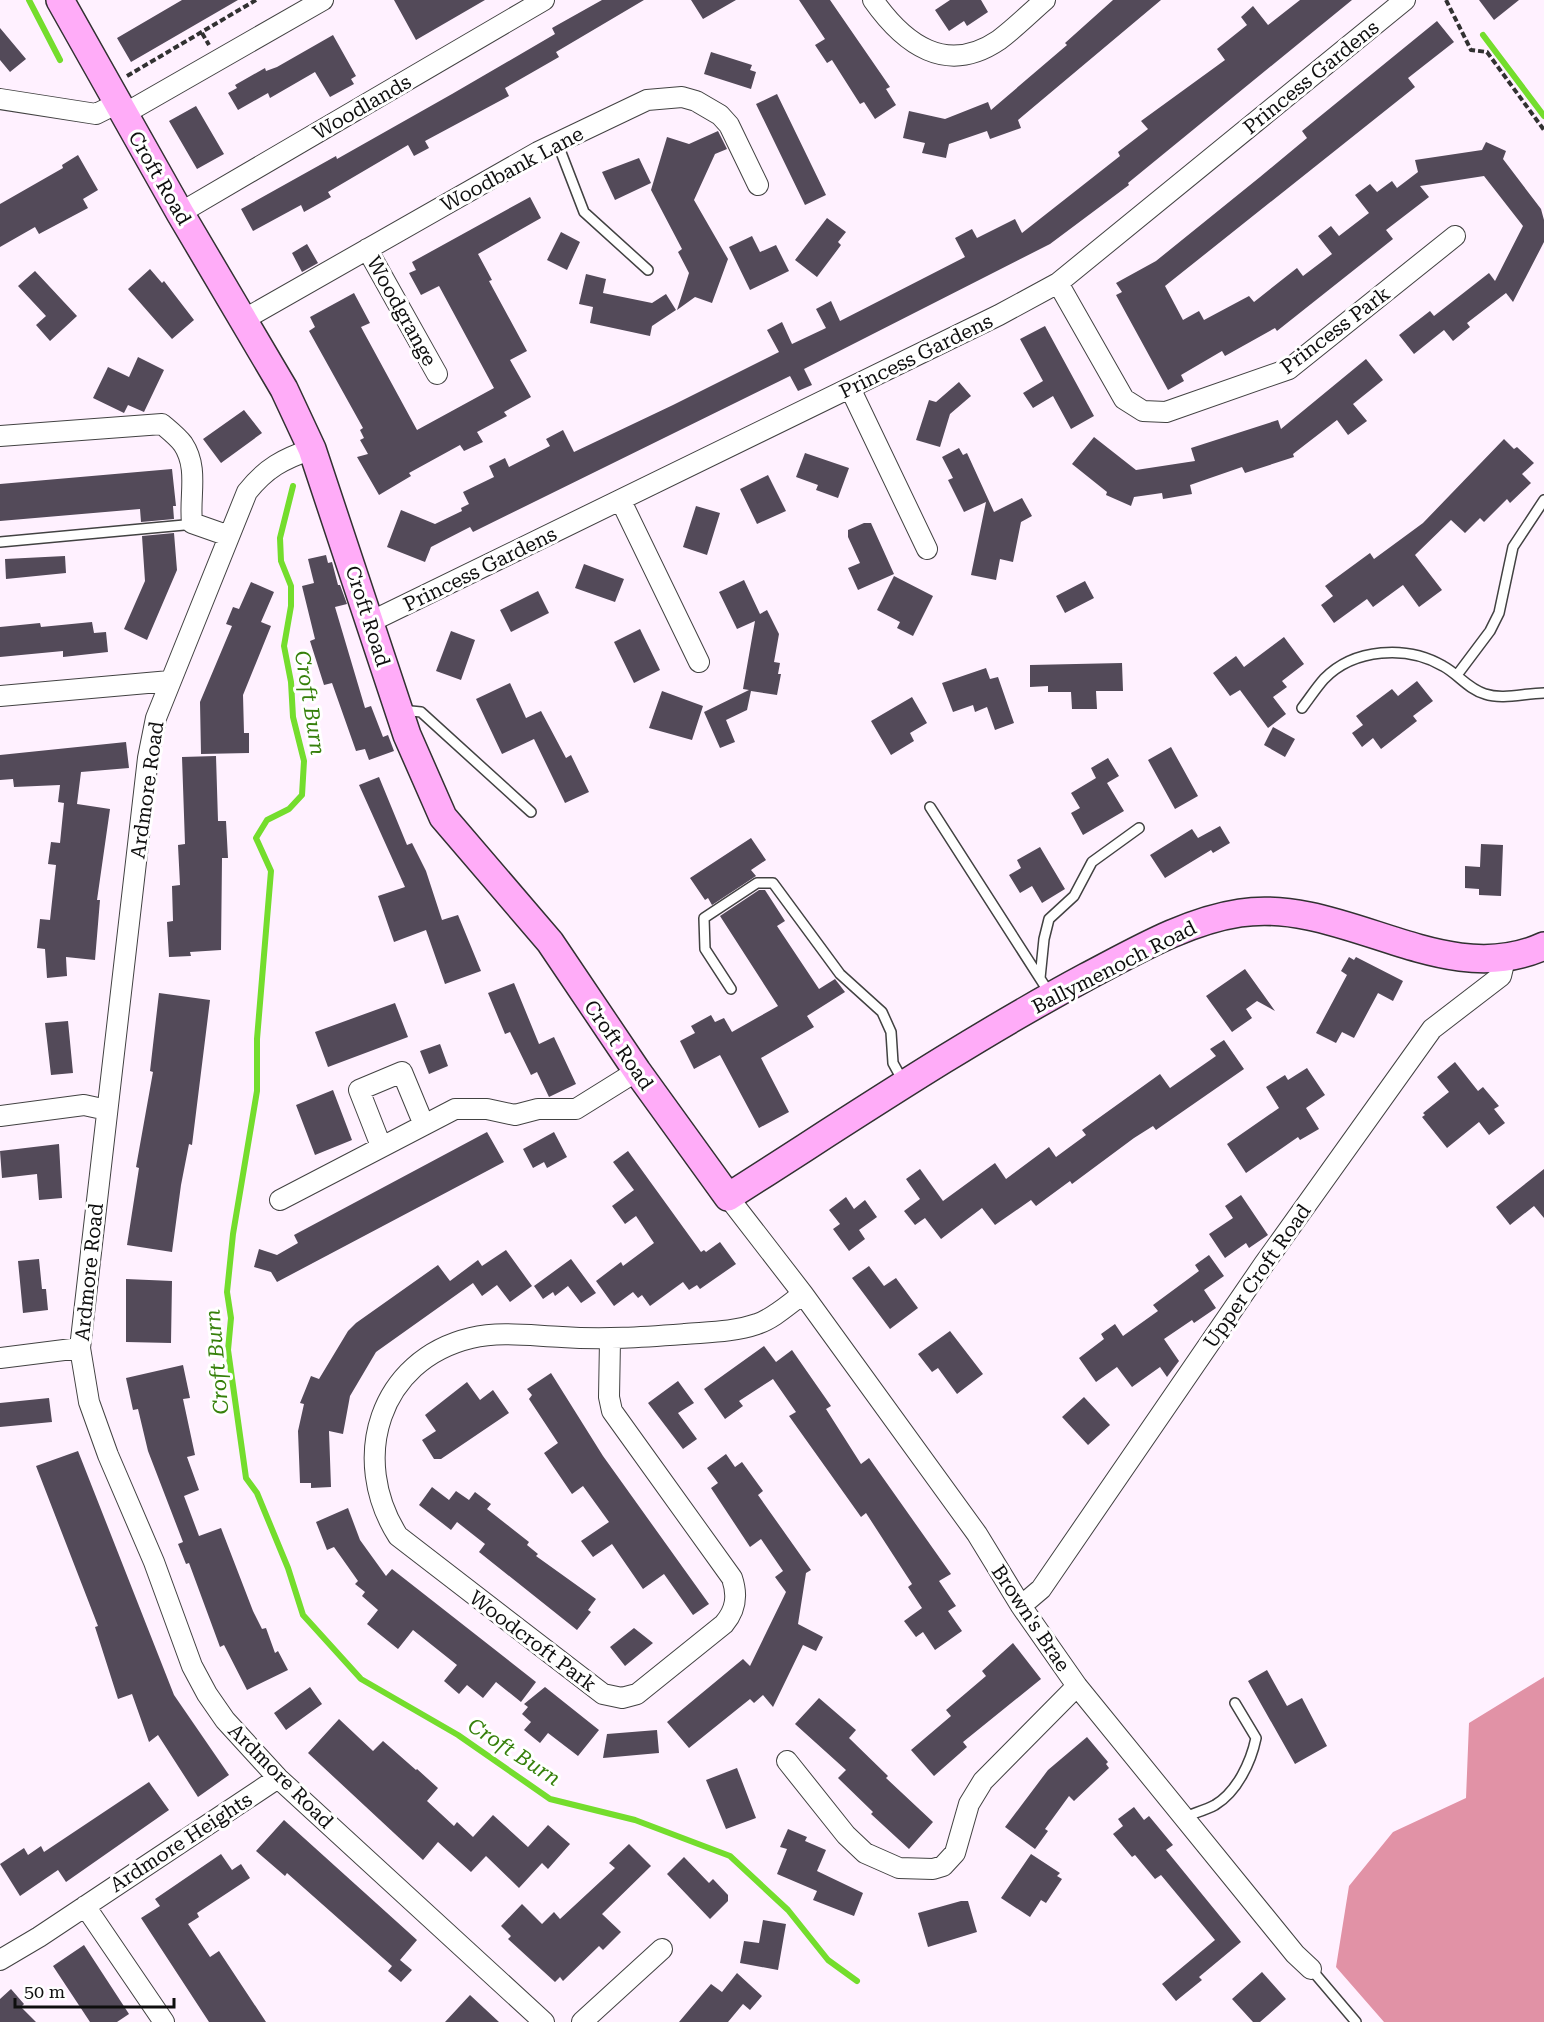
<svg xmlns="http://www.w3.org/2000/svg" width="1544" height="2022" viewBox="0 0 1544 2022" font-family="'Roboto Serif',serif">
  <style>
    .forest { fill: #e192a6 }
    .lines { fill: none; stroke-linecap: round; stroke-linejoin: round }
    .stream { stroke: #74dd2d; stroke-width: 6 }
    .building { fill: #534a59 }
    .lane-casing { stroke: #424242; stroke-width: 12 }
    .street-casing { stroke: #424242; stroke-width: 22 }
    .secondary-casing { stroke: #313131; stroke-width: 30 }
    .path { stroke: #313131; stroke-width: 4; stroke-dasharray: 6 3; stroke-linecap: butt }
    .lane { stroke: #fff; stroke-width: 9 }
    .street { stroke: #fff; stroke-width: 20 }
    .secondary { stroke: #ffacf8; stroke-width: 27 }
    .labels { text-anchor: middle; stroke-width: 6; stroke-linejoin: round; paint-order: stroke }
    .street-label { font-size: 20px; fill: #0f0f0f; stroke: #fff }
    .water-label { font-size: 21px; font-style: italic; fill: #36800b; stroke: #fff }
  </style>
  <rect width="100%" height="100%" fill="#fff1ff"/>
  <!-- forest -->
  <path class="forest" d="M1544,1677V2022H1384L1336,1967L1349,1886L1393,1832L1466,1798L1469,1723Z"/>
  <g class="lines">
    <!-- stream -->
    <path class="stream" d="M29,0L60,60
      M1483,35L1544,116
      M293,486L280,538L281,561L291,586V606L284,646L291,682L293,717L304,761L302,795L289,809L267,820L256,838L271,871L257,1039V1091L233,1234L227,1292L231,1318L228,1350L246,1478L257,1493L288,1568L303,1615L361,1679L458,1735L550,1799L635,1820L730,1856L788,1910L828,1960L857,1981"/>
  </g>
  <!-- building -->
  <path class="building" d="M182,0H238L131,62L117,38Z
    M394,0H485L416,40Z
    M602,0H644L556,52L559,57L505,88L509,96L425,141L429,148L414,156L408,145L328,192L331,197L304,212L301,205L253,231L241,209L336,156L337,159L452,94L555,34L552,28Z
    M691,0H736L703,19Z
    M799,0H830L890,87L886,89L896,105L875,119L864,102L860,104L832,60L827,63L815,45L825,39Z
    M950,0H981L988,12L967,26L964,21L949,31L935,10Z
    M1113,0H1161L1018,120L1021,128L990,139L987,131L949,144L946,158L922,153L925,143L903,138L909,111L945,119L988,102L991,110L1067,45L1065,43Z
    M1300,0H1352L1128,183L1129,185L1050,244L804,369L812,385L798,391L790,376L473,532L470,527L431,547L425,562L387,547L401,510L435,524L462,511L461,508L469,504L463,492L494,477L489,466L505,458L509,467L550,446L546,439L563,430L574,452L673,405L779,352L767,330L782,322L792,344L826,328L816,309L831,301L840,321L965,257L955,238L972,229L977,238L1015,219L1022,233L1120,156L1118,152L1148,129L1141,121L1225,60L1217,49L1247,25L1241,17L1253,6L1268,25Z
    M1479,0H1519L1494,20Z
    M1437,21L1454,42L1408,78L1415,87L1165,286L1183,320L1199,311L1204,320L1249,296L1254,302L1297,268L1303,276L1332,254L1318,236L1331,226L1339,236L1369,213L1355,195L1370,184L1377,192L1392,181L1397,188L1418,172L1415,160L1482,150L1486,142L1506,151L1503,159L1541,209L1544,220V242L1513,302L1506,293L1467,323L1470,327L1453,341L1444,330L1414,354L1399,335L1430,311L1434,316L1489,273L1495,281L1523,226L1484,176L1420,186L1429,197L1386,230L1393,239L1277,331L1275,328L1225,356L1222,351L1181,375L1184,381L1168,390L1116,295L1122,292L1116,283L1156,261L1260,177L1307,138L1302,131Z
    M0,28L26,59L10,72L0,60Z
    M333,35L356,76L351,79L354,84L330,97L315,72L270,98L268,93L238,110L228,93L237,88L235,85L265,68L266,71L277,67Z
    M711,52L752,65L750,70L756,72L751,89L704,74Z
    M777,94L826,195L805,205L756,104Z
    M196,106L224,154L197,169L169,121Z
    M718,131L727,149L715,154L694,200L728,259L712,303L695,297L677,310L689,273L678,252L682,249L651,190L667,137L689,144Z
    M78,155L98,190L83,199L88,208L39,234L35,227L0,247V204L63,168L62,165Z
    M639,158L651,183L615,200L602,172Z
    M530,197L541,218L478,254L492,280L489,281L527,351L510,360L531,397L504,412L507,416L477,432L483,442L464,451L460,445L409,473L411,476L379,495L357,457L368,454L360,440L364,438L360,430L363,428L309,331L315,327L310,317L354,293L370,323L361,327L417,430L494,388L439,286L421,295L409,273L416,270L412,262Z
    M827,218L846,232L838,242L841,245L817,277L795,260Z
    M561,232L580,242L567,270L547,260Z
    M752,236L760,252L776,245L789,271L750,290L729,247Z
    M307,244L318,263L302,272L292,253Z
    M150,269L162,283L164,281L194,320L172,339L128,289Z
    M35,271L77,316L50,341L36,325L46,316L18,286Z
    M586,274L606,279L603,293L652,303L666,294L676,310L652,326L650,336L590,323L593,307L579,304Z
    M1045,326L1094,416L1071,429L1053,396L1033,408L1023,393L1043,381L1020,339Z
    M138,357L164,370L144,412L128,405L124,413L93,398L108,367L129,377Z
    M1366,359L1383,380L1353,404L1367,421L1348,435L1337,420L1293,454L1294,457L1245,473L1242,467L1190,485L1192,494L1163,499L1162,493L1134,497L1131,506L1106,495L1107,492L1072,464L1094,437L1136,470L1195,461L1191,448L1278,420L1281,429Z
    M959,382L971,396L950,414L940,447L916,440L929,400L936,402Z
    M244,410L262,433L221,463L203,439Z
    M1504,439L1514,449L1517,447L1534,463L1522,474L1531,483L1510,503L1507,499L1484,522L1480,518L1465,533L1451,520L1415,555L1442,590L1419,607L1403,585L1373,607L1367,599L1334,623L1321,605L1333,596L1325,586L1370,553L1374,559L1423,523Z
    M959,448L963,455L967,453L994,512L1022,498L1032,516L1021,522L1013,562L1000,559L996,580L971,575L986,502L964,512L948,480L953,478L942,457Z
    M805,453L849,468L838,498L816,490L818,485L796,477Z
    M172,469L176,506H173L174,519L141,522L140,509L0,521V484Z
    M768,475L786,511L757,524L740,489Z
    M696,506L720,513L707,555L683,547Z
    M864,523H871L894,574L858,590L848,568L860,563L848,537V530Z
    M174,533L177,570L147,640L124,629L145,581L142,536Z
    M326,555L328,563L332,562L338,585H340L347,604L335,607L365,708L371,706L383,737L388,735L394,751L369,760L365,749L356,751L332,683L324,685L310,641L315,639L302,586L314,583L308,559Z
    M65,556L66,573L6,579L5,559Z
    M584,564L624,579L615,602L575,588Z
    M894,576L933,596L913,636L897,628L900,622L877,610Z
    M744,580L760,614L767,610L779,634L774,662L780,663L778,674H781L777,695L751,691L747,710L726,720L735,742L720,748L704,712L749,690L743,689L755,621L737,629L719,592Z
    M1085,581L1094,598L1065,613L1056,596Z
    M251,582L274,592L261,622L271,626L243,695L244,733H249V753L201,754L200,702L232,626L226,624L233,607L239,609Z
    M538,591L549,613L511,632L500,610Z
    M92,622L94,633L106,632L108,652L63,657V651L0,657V627L40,623L41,627Z
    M640,629L660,670L634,683L614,642Z
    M451,631L475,640L461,680L436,671Z
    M1284,637L1304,664L1282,681L1287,687L1273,697L1286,714L1268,728L1240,690L1230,696L1213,673L1236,656L1244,667Z
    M1122,663L1123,691H1096L1097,709H1072L1071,692H1048V686L1030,687V665Z
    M986,668L990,679L998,677L1014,723L995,730L987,707L975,712L973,705L953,712L942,683Z
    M1417,681L1433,701L1413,716L1417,721L1381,749L1373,738L1362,747L1352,733L1363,725L1356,716L1392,689L1398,696Z
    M510,683L526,718L541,711L566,758L571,755L589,792L565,803L534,739L502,754L476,699Z
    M662,691L703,706L692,740L649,728Z
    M912,697L927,723L910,733L914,741L891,755L871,721Z
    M1273,727L1295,739L1285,757L1264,745Z
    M126,742L129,768L81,772L77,804L110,809L97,900H100L95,960L66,957L67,976L47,978L45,949L37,948L40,919L50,920L56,865L48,864L51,842L60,843L64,803L58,802L60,785L14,787L13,779L0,780V755Z
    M1171,747L1198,796L1175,809L1148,760Z
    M216,756L218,821H226L228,858H222L221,950L190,952L191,956L169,957L167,922L173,921L172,886L180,885L178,845L185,844L182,757Z
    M1108,758L1119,776L1107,783L1124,811L1083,835L1071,813L1080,808L1071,793L1096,778L1091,768Z
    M379,777L407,845L412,843L426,871L442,920L458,915L481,971L445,984L426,930L394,942L378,896L405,887L359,785Z
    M1220,826L1230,843L1213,853L1211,850L1165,878L1150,855L1192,829L1198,838Z
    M751,838L766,860L751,870L756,876L712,905L708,898L705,900L690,878Z
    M1481,844L1503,845L1501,896L1479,895V889L1465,888V866L1480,867Z
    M1040,847L1065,889L1042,903L1032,886L1020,893L1009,875L1021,868L1017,860Z
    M759,890H765L785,921L777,926L819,989L835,979L845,992L807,1016L814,1027L761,1058L789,1112L759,1128L720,1055L694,1069L680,1041L695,1033L691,1026L711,1015L715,1022L724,1018L732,1032L778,1006L720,916Z
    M1349,957L1354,960L1356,957L1403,981L1393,1001L1378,993L1354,1038L1342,1032L1336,1043L1316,1033L1347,975L1341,971Z
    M1245,969L1275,1011L1257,1001L1246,1009L1252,1018L1232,1032L1206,996Z
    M514,983L539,1044L554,1037L576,1084L549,1097L537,1072L531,1075L510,1032L505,1034L488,993Z
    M159,993L210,1000L192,1145L189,1144L181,1185L172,1252L127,1245L139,1168L136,1167L153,1072L150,1071Z
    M395,1003L408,1037L328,1067L315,1032Z
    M68,1021L73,1073L51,1075L45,1023Z
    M1224,1040L1244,1069L1156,1130L1153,1126L1134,1138L1072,1184L1070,1181L1036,1206L1031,1200L995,1225L982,1208L941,1239L925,1218L915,1225L904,1211L920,1199L906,1179L920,1169L943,1201L995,1163L1006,1179L1049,1147L1056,1157L1086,1135L1082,1130L1160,1074L1170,1088L1216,1056L1210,1049Z
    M440,1044L448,1066L429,1074L420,1051Z
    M1455,1062L1478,1091L1483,1087L1499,1106L1494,1109L1505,1123L1489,1135L1479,1122L1447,1148L1422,1117L1425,1115L1423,1113L1449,1092L1437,1077Z
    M1307,1068L1325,1095L1306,1108L1319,1129L1300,1140L1298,1137L1246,1173L1227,1144L1279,1108L1266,1087L1285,1075L1288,1080Z
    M333,1090L352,1140L315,1155L296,1105Z
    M487,1132L504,1162L277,1282L271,1272L254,1267L259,1249L277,1255L298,1243L294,1235Z
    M554,1132L567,1157L547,1168L544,1162L533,1168L523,1149Z
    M59,1144L62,1198L39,1200L37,1174L2,1178L0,1151Z
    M628,1151L701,1252L704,1250L706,1252L720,1242L736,1264L700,1289L697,1285L689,1290L683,1282L650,1306L642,1295L638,1298L633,1292L614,1306L596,1281L621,1262L623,1266L654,1243L636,1216L625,1224L612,1206L634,1190L613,1162Z
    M1544,1169V1218L1534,1206L1510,1225L1496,1207Z
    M1241,1195L1268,1235L1249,1248L1246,1243L1225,1258L1209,1234L1233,1218L1225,1206Z
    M846,1197L854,1209L865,1200L877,1217L859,1230L865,1239L849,1251L833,1229L840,1224L829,1210Z
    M506,1250L532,1286L510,1302L497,1285L482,1296L473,1283L376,1352L350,1396L343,1434L329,1431L331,1487L311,1488V1483H300L298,1431L304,1404L300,1403L311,1376L319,1379L348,1331L356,1323L438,1265L450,1281L478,1260L482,1266Z
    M1209,1255L1224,1276L1204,1290L1216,1308L1194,1323L1192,1320L1164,1339L1179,1361L1167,1377L1160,1367L1132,1387L1117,1367L1096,1382L1079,1358L1104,1339L1101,1334L1115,1324L1123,1336L1158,1311L1153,1305L1199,1271L1195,1265Z
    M39,1259L42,1289H46L48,1310L23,1313L18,1261Z
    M571,1259L596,1293L581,1303L568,1286L555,1296L553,1292L543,1299L534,1286Z
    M869,1266L884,1286L896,1278L918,1308L890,1329L852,1278Z
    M126,1279L172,1281L171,1343L126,1342Z
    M950,1331L983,1374L957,1394L938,1368L932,1372L918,1354Z
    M764,1346L776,1362L792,1350L831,1406L826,1409L861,1464L869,1458L951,1574L939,1581L956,1606L948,1611L962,1631L935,1650L923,1632L916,1637L904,1621L922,1608L908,1587L912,1584L866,1513L861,1517L789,1416L796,1412L773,1379L739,1401L743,1406L725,1419L704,1389Z
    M183,1365L190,1398L183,1399L195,1455L187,1457L199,1490L184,1496L199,1536L221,1528L253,1611L262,1629L266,1628L275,1653L278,1651L288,1670L247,1690L224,1645L220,1647L189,1563L186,1564L178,1544L183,1542L148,1451L138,1409L133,1410L126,1378Z
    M551,1373L603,1456L709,1604L693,1615L664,1574L643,1589L612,1544L593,1557L581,1541L609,1522L583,1486L572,1494L544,1453L558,1443L529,1399L532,1395L527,1389Z
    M678,1381L694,1403L678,1413L697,1439L683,1449L648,1403Z
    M467,1382L480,1400L493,1390L509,1413L441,1459H434L422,1440L436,1431L425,1415Z
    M1084,1397L1110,1425L1088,1445L1062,1417Z
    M49,1398L52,1422L0,1427V1403Z
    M78,1451L174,1695L229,1775L198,1797L158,1735L149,1742L132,1694L118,1699L95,1627L98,1626L36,1466Z
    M726,1454L735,1467L742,1462L763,1491L758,1495L811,1570L806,1573L798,1624L823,1637L816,1651L803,1645L773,1707L763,1695L754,1703L750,1699L689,1748L667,1722L743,1659L750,1666L786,1592L775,1577L783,1571L761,1539L750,1547L711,1488L718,1483L707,1468Z
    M432,1487L449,1500L456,1491L469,1500L475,1492L491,1504L487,1509L529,1542L527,1545L538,1554L536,1556L596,1599L588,1610L591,1612L577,1630L479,1552L485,1544L457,1522L451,1530L419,1505Z
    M348,1508L360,1540L386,1576L392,1569L536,1682L521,1702L496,1682L483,1698L467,1685L459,1694L444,1681L457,1665L413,1630L398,1649L367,1624L378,1610L362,1596L365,1592L355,1584L358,1581L334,1547L327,1550L316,1522Z
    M634,1628L653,1643L625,1666L610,1647Z
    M1013,1643L1041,1679L963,1742L967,1747L934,1776L911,1750L951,1716L946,1710L986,1676L982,1671Z
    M1267,1670L1287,1706L1302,1698L1327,1746L1295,1764L1248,1681Z
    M310,1687L322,1704L286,1730L274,1713Z
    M545,1687L599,1730L578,1756L548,1733L540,1743L524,1730L531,1722L522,1714L528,1707L524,1704Z
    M819,1698L856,1730L849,1738L888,1776L886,1778L933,1822L909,1849L871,1814L873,1812L838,1778L846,1770L795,1724Z
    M339,1719L373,1751L383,1741L416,1770L417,1769L438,1788L427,1801L454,1826L457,1822L473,1837L493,1815L528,1847L548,1825L570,1844L548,1869L542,1863L519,1888L486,1856L471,1872L438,1842L423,1860L308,1753Z
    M657,1730L659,1753L603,1758L607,1734Z
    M1087,1737L1108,1762L1106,1764L1109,1768L1074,1801L1069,1796L1045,1829L1048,1831L1035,1849L1005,1827L1048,1770Z
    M737,1768L756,1818L726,1829L706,1780Z
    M149,1782L169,1810L66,1882L58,1870L20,1896L0,1864L24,1848L28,1855L41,1846L44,1852Z
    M1134,1807L1144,1820L1149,1816L1173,1845L1166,1850L1241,1942L1199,1977L1202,1980L1176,2001L1162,1984L1215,1940L1161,1875L1155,1879L1135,1855L1132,1857L1113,1834L1123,1826L1118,1819Z
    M284,1820L417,1940L400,1960L412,1970L401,1982L388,1971L392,1966L287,1873L285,1876L256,1851Z
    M788,1829L807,1837L805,1841L826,1850L817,1871L863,1893L854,1916L813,1900L817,1891L777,1874L787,1849L780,1847Z
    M629,1844L651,1866L602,1914L621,1932L603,1950L599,1946L563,1981L560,1977L555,1982L508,1939L511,1936L501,1926L522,1904L542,1924L554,1912L560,1919L615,1868L609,1863Z
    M221,1854L232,1870L241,1864L250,1878L197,1913L199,1917L188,1924L210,1957L219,1951L266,2022H209L141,1918L160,1906L155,1899Z
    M1031,1854L1060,1873L1057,1876L1062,1879L1046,1903L1041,1900L1030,1917L1001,1898Z
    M684,1857L709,1883L713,1879L728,1895V1901L710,1919L667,1874Z
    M961,1901H968L977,1932L928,1947L918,1913Z
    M763,1920L786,1924L778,1970L740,1963L744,1941L759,1943Z
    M84,1945L129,2014L117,2022H90L53,1966Z
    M1262,1972L1286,1999L1260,2022H1253L1232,1999Z
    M737,1973L762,1996L750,2010L743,2004L728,2022H679L711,1984L722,1992Z
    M11,1989L24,2004L21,2007L36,2022H0V1999Z
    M470,1995L499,2022H445Z"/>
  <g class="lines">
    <defs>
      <path id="lane" d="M557,142L584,212L648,270
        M0,542L195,524
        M1457,675L1490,631L1499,613L1513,547L1544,500
        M1302,708C1309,699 1316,688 1324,679C1354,648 1407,645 1443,666C1458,674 1468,689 1485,694C1503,700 1525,693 1544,693
        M401,710L421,712L531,812
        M930,807L1050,994
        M1040,978L1044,939L1049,919L1074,896L1092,862L1139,828
        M731,989L705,949L704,918L757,883H773L840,974L882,1012L891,1032L893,1063L904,1083
        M1185,1817C1194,1813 1206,1810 1215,1805C1237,1792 1251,1762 1256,1738L1235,1703
        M1311,1969L1356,2022"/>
      <path id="street" d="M873,0C904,44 946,76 999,40C1015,28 1030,13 1045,0
        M0,99L96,114L118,103
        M124,114L323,0
        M180,213L544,0
        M367,249L437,374
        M1058,283L1124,399L1143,411L1166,412L1289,369L1455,236
        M243,320L538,152L647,100L682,97L696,101L720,115L729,125L758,185
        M850,388L927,549
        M0,436L162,424C169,430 178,437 183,444C199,468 189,496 192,523L229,536
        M312,449C283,459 266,468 247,492L156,718L148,758L80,1348L89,1402L108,1455L154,1562L192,1666L207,1694L225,1720L278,1778L544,2022
        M621,501L699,662
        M370,622L999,315L1058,283L1405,0
        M0,696L170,681
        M0,1116L84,1105L107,1110
        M381,1146L359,1090L402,1072L424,1125
        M728,1197L803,1294L977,1534L1021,1606L1077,1686L1295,1954L1311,1969
        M280,1200L455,1109H487L515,1115L538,1109H576L637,1071
        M610,1340L609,1397L612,1411L732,1578C738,1596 736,1610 724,1624L637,1694L622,1698L603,1694L398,1536C349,1459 379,1360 471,1338C500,1331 533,1336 562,1337C604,1340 644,1337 685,1334C709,1332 734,1332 757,1324C773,1319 789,1304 803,1294
        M0,1358L80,1348
        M1021,1606L1041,1589L1264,1264L1432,1029L1501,976L1505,959
        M787,1761L846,1835L865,1853L899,1868L933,1869L943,1866L955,1853L969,1804L983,1781L1077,1686
        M85,1906L164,2022
        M0,1960L39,1937L278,1778
        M582,2022L662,1949"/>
      <path id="secondary" d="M60,0L180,213L284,389L312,449L407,735L443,817L550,942L637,1071L728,1197C846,1122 963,1043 1086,977C1134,952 1186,921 1240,913C1344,897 1444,992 1544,946"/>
    </defs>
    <!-- lane casing -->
    <use href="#lane" class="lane-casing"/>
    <!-- street casing -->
    <use href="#street" class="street-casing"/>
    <!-- secondary casing -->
    <use href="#secondary" class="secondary-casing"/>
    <!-- path -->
    <path class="path" d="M1446,0L1471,50L1487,52L1544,130
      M202,33L209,45
      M127,76L256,0"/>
    <!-- lane -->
    <use href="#lane" class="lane"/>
    <!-- street -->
    <use href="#street" class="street"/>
    <!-- secondary -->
    <use href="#secondary" class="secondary"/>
  </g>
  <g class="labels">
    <!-- street labels -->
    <g class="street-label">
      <text transform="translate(1311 77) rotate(-39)" y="7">Princess Gardens</text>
      <text transform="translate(362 107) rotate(-30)" y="7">Woodlands</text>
      <text transform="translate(512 169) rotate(-28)" y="7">Woodbank Lane</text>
      <text transform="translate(160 178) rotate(60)" y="7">Croft Road</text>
      <text transform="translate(402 311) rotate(61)" y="7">Woodgrange</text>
      <text transform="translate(1335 330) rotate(-37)" y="7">Princess Park</text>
      <text transform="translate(916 356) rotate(-26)" y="7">Princess Gardens</text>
      <text transform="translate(480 569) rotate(-26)" y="7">Princess Gardens</text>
      <text transform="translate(368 616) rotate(72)" y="7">Croft Road</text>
      <text transform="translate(147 790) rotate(-82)" y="7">Ardmore Road</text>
      <text transform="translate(1114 967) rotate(-27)" y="7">Ballymenoch Road</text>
      <text transform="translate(619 1045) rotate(55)" y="7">Croft Road</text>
      <text transform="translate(89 1272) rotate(-84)" y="7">Ardmore Road</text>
      <text transform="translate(1257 1276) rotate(-55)" y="7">Upper Croft Road</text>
      <text transform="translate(1031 1618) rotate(56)" y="7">Brown's Brae</text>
      <text transform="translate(533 1641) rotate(37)" y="7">Woodcroft Park</text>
      <text transform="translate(281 1776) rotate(45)" y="7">Ardmore Road</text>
      <text transform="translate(181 1842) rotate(-33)" y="7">Ardmore Heights</text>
    </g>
    <!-- water labels -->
    <g class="water-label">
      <text transform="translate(310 703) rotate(81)" y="7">Croft Burn</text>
      <text transform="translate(217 1362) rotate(-95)" y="7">Croft Burn</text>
      <text transform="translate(514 1752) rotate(33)" y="7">Croft Burn</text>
    </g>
  </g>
  <!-- scale -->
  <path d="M15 1998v9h159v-9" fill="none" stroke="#0f0f0f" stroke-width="3"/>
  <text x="24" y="1998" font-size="18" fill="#0f0f0f" stroke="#ffffff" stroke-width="4.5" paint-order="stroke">50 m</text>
</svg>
